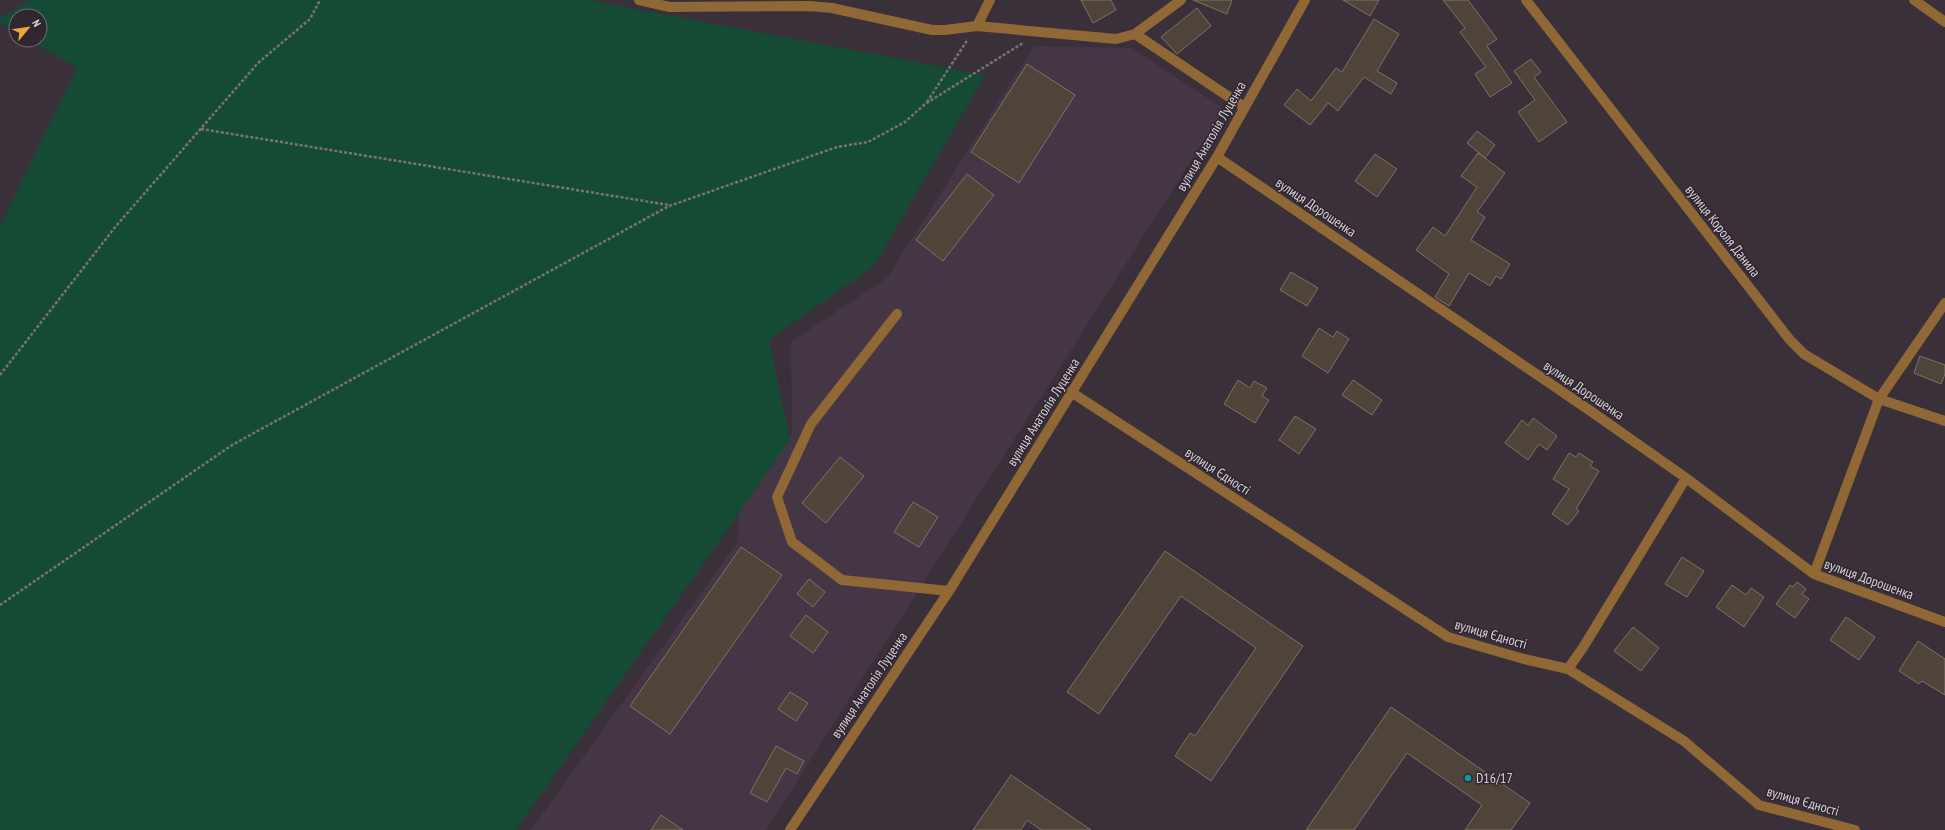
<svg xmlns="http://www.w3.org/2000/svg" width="1945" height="830" viewBox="0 0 1945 830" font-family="'PT Sans Narrow',sans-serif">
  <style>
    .built { fill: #453645 }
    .green { fill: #154a35 }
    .building { fill: #4e4439; stroke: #7e7266 }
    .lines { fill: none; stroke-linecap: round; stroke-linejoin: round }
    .path { stroke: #7b737b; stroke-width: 2.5; stroke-dasharray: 3 2; stroke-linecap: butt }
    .minor { stroke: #906836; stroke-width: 10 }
    .culture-dot { fill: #0f9aa8; stroke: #2f2630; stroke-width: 1.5 }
    .labels { text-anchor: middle; stroke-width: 3; stroke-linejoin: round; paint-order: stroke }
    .street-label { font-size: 14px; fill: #d8d2d8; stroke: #2f2630 }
    .poi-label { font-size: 14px; fill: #d8d2d8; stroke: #2f2630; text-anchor: start }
  </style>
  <rect width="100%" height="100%" fill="#3a303a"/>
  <!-- built -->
  <path class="built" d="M1034,46L1132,48L1224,109L766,830H531L737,543L739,513L792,433L791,342L887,278Z"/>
  <!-- green -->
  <path class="green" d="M31,0H588L985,75L874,266L769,340L790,440L516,830H0V226L77,68L29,40H40V16H16V32L0,23V18Z"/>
  <!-- building -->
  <path class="building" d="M1081,0H1111L1116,10L1093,23Z
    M1193,0H1232L1227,14Z
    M1343,0H1379L1370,16Z
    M1443,0H1468L1497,39L1487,46L1512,83L1490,97L1475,74L1486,67L1460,32L1465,28Z
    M1197,8L1211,26L1177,54L1161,37Z
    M1374,19L1399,34L1377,71L1397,83L1391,94L1364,77L1338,111L1328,103L1310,125L1284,105L1297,89L1311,101L1336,68L1342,72Z
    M1531,59L1541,72L1534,77L1567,122L1539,142L1518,112L1535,100L1514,71Z
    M1027,64L1075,95L1019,183L971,152Z
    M1477,131L1495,145L1485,158L1467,143Z
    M1478,153L1505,173L1477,212L1485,217L1471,240L1510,264L1501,279L1496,276L1490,286L1469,273L1449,306L1435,297L1449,274L1416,250L1433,227L1445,236L1477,187L1461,176Z
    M1375,154L1397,169L1377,197L1355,181Z
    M967,174L994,195L943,261L916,240Z
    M1291,272L1318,288L1307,306L1280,290Z
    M1319,328L1333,337L1337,331L1349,339L1328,373L1302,356Z
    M1920,356L1945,365V374L1941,384L1914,373Z
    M1238,380L1250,388L1254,381L1267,388L1262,396L1269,400L1255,423L1224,404Z
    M1353,380L1382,400L1372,415L1342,395Z
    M1295,416L1316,429L1299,454L1279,440Z
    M1533,418L1557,436L1547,450L1539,444L1528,460L1505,443L1522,420L1528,425Z
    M1569,453L1576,457L1579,453L1593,462L1590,466L1599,471L1576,509L1579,511L1568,525L1552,514L1569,489L1553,479Z
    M840,457L864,476L826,523L802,503Z
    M913,502L938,517L919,547L894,532Z
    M741,547L782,575L670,734L630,706Z
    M1165,551L1303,646L1211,781L1175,756L1190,733L1195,736L1256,648L1181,596L1099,714L1067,692Z
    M1682,557L1704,571L1687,597L1665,584Z
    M809,579L825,592L813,607L797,594Z
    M1797,582L1806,589L1802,594L1809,599L1795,618L1776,604L1790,585L1793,587Z
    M1732,585L1746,595L1751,588L1764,597L1744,627L1716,607Z
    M806,615L828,632L813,653L790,636Z
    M1846,617L1875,637L1859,660L1830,640Z
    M1633,627L1659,648L1641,671L1614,651Z
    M1918,641L1945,659V695L1922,681L1919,684L1899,671Z
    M790,692L808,703L796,721L778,709Z
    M1391,707L1530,803L1511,830H1465L1482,805L1407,753L1354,830H1306Z
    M776,746L804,761L797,774L786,768L767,802L750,793Z
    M1011,775L1091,830H1041L1027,820L1021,830H973Z
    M661,815L683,830H651Z"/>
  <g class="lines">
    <!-- path -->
    <path class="path" d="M927,102L968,39
      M201,129L669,205
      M0,375L116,226L258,63L310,19L320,0
      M0,605L232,445L669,206L837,147L868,142L905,122L925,104L1023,43"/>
    <!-- minor -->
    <path class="minor" d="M639,0L670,7L810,6L832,8L932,30H945L977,26L1116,39L1135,34L1181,0
      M1526,0L1790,340L1804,354L1879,399L1945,421
      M1914,0L1945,22
      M977,26L990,0
      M1135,34L1244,107
      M1217,157L1592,412L1686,478L1814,574L1945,622
      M897,314L811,424L777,497L792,542L842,580L949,591
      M1071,392L1448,637L1524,659L1568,669L1684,741L1759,805L1855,830
      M1814,574L1879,399L1945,303
      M1568,669L1584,646L1686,478
      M790,830L949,591L1217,157L1305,0"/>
  </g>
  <!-- markers -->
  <circle class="culture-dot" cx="1468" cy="778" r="4"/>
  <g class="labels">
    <!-- street labels -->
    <g class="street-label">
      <text transform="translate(1211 136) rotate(-60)" y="5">вулиця Анатолія Луценка</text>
      <text transform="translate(1316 207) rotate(34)" y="5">вулиця Дорошенка</text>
      <text transform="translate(1723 231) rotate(52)" y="5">вулиця Короля Данила</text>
      <text transform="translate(1584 390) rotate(34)" y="5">вулиця Дорошенка</text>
      <text transform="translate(1043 412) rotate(-58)" y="5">вулиця Анатолія Луценка</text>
      <text transform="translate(1218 471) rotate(33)" y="5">вулиця Єдності</text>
      <text transform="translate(1869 579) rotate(20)" y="5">вулиця Дорошенка</text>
      <text transform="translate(1491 634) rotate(16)" y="5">вулиця Єдності</text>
      <text transform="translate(869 685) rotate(-56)" y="5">вулиця Анатолія Луценка</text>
      <text transform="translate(1803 801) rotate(16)" y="5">вулиця Єдності</text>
    </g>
    <!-- poi labels -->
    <g class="poi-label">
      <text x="1476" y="783">D16/17</text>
    </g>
  </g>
  <!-- north arrow -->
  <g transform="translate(28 28) rotate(61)"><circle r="19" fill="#2f2630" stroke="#736b73"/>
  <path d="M0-3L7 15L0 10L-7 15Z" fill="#e8ab37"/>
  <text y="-6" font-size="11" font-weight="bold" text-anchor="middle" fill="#d8d2d8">N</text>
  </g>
</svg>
